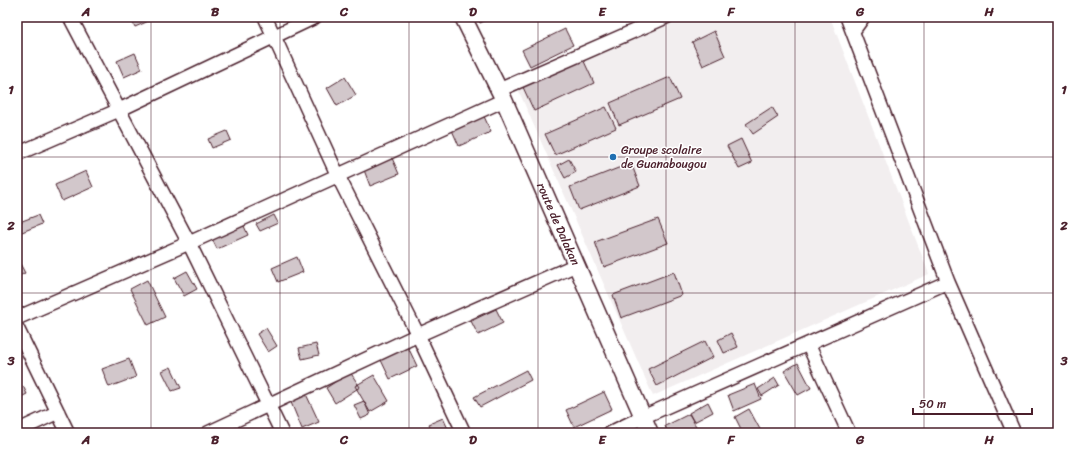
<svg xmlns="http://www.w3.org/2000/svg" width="1075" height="450" viewBox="0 0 1075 450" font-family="Sriracha,sans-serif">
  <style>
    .built { fill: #f2eeef }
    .building { fill: #d2c7cb; stroke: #4a1f2b }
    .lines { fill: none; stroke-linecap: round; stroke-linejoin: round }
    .minor-casing { stroke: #4a1f2b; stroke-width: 16 }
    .tertiary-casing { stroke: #4a1f2b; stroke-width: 19 }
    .minor { stroke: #fff; stroke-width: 13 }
    .tertiary { stroke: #fff; stroke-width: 16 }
    .grid { fill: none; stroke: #4a1f2b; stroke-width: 1; stroke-opacity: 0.55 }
    .poi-dot { fill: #1f6fb2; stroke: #fff; stroke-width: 1.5 }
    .labels { text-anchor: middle; stroke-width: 3; stroke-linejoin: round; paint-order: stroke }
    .poi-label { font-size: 12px; fill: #4a1f2b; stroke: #fff; text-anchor: start }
    .street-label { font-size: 12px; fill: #4a1f2b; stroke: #fff }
    .neatline { fill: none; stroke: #4a1f2b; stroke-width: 1.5 }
    .grid-label { font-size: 13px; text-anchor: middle; font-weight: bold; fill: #4a1f2b }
  </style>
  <rect width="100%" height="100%" fill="#fff"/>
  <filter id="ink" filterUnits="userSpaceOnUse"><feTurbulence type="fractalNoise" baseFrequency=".025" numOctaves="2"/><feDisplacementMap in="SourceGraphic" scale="8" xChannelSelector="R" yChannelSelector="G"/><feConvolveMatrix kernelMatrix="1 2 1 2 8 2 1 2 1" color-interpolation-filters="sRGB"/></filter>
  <g filter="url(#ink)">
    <!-- built -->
    <path class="built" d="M678,17H830L929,274L653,396L517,87L582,57Z"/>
    <!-- building -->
    <path class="building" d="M94,17H106L97,22Z
      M130,17H158L135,27Z
      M477,17H491V18L480,23Z
      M565,29L573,45L530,66L522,50Z
      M714,31L725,56L703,66L692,42Z
      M135,53L142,69L124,77L117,61Z
      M582,57L594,83L534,111L522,85Z
      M345,77L356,95L337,106L327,88Z
      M670,77L680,99L619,125L610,103Z
      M606,107L616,128L555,155L545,134Z
      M772,107L778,117L753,134L746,124Z
      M483,114L491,132L459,146L451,128Z
      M104,117L107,125L80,136L76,128Z
      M227,131L231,140L212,148L208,139Z
      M741,139L752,163L739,169L727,146Z
      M392,158L399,174L370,186L364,170Z
      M569,159L576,172L565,178L558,165Z
      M631,163L640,186L579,210L570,187Z
      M86,171L93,187L62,201L55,185Z
      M38,215L42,224L17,234V223Z
      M274,215L278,223L260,231L256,224Z
      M658,219L668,243L604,267L595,242Z
      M244,226L248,235L217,249L212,239Z
      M297,257L303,272L278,282L272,268Z
      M17,258L25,273L17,277Z
      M187,271L197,289L184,296L174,278Z
      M674,272L682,295L621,318L613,295Z
      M147,280L165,317L148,325L130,289Z
      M496,309L503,323L478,335L471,321Z
      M266,328L277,346L268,352L257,334Z
      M731,333L738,347L724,353L718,340Z
      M705,341L713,357L657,386L648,369Z
      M316,344L319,355L302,359L299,348Z
      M407,345L417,366L390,379L380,358Z
      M129,359L136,377L109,387L102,369Z
      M798,363L811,388L798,395L784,371Z
      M171,367L181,388L172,391L162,371Z
      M526,370L531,380L480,407L474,397Z
      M350,372L360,387L335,403L326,388Z
      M374,375L389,401L370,412L355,386Z
      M775,378L779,385L762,396L758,389Z
      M755,384L761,399L734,411L728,395Z
      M23,386L27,394L17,399V389Z
      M604,392L612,409L574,427L566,410Z
      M306,394L319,422L302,429L290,400Z
      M364,401L370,415L361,419L354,405Z
      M708,402L713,412L694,422L689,413Z
      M749,409L762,433H743L735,417Z
      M689,414L697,428L687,433H668L665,426Z
      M443,418L450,433H433L429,424Z
      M801,429L803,433H791Z"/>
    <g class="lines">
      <defs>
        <path id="minor" d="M70,17L189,243L282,433
          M265,17L338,176L418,335L464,433
          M847,17L948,282L1014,433
          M853,31L863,17
          M499,90L666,17
          M17,154L119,110L315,17
          M17,318L189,243L504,100
          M17,328L68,433
          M808,344L849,433
          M17,431L58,412
          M208,433L418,335L576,265
          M610,433L643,417L948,282"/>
        <g id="tertiary">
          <path id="s1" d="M463,17L504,100L650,433"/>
        </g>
      </defs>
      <!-- minor casing -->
      <use href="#minor" class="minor-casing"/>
      <!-- tertiary casing -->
      <use href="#tertiary" class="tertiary-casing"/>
      <!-- minor -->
      <use href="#minor" class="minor"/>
      <!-- tertiary -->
      <use href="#tertiary" class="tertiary"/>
    </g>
  </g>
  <!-- grid -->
  <path class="grid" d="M151,17V433M280,17V433M409,17V433M538,17V433M666,17V433M795,17V433M924,17V433M17,157H1058M17,293H1058"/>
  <!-- markers -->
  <circle class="poi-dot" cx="613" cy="157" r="4"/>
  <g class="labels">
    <!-- poi labels -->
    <g class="poi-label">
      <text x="621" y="154">Groupe scolaire<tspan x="621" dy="14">de Guanabougou</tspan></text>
    </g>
    <!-- street labels -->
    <g class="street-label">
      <text dy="4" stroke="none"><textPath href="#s1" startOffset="228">route de Dalakan</textPath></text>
    </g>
  </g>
  <!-- margin -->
  <rect width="1075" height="450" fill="none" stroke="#fff" stroke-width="44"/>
  <!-- scale -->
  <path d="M913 408v6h119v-6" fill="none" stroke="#4a1f2b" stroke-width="2"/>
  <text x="919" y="408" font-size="12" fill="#4a1f2b" stroke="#ffffff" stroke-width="3" paint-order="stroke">50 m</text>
  <rect x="22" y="22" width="1031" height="406" class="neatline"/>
  <g class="grid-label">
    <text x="86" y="16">A</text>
    <text x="215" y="16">B</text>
    <text x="344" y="16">C</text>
    <text x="473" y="16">D</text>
    <text x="602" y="16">E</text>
    <text x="731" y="16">F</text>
    <text x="860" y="16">G</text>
    <text x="989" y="16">H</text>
    <text x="11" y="94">1</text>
    <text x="1064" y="94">1</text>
    <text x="11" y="230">2</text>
    <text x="1064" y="230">2</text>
    <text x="11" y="365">3</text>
    <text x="1064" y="365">3</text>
    <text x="86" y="444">A</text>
    <text x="215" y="444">B</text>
    <text x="344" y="444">C</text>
    <text x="473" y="444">D</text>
    <text x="602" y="444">E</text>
    <text x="731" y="444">F</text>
    <text x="860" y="444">G</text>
    <text x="989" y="444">H</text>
  </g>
</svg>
